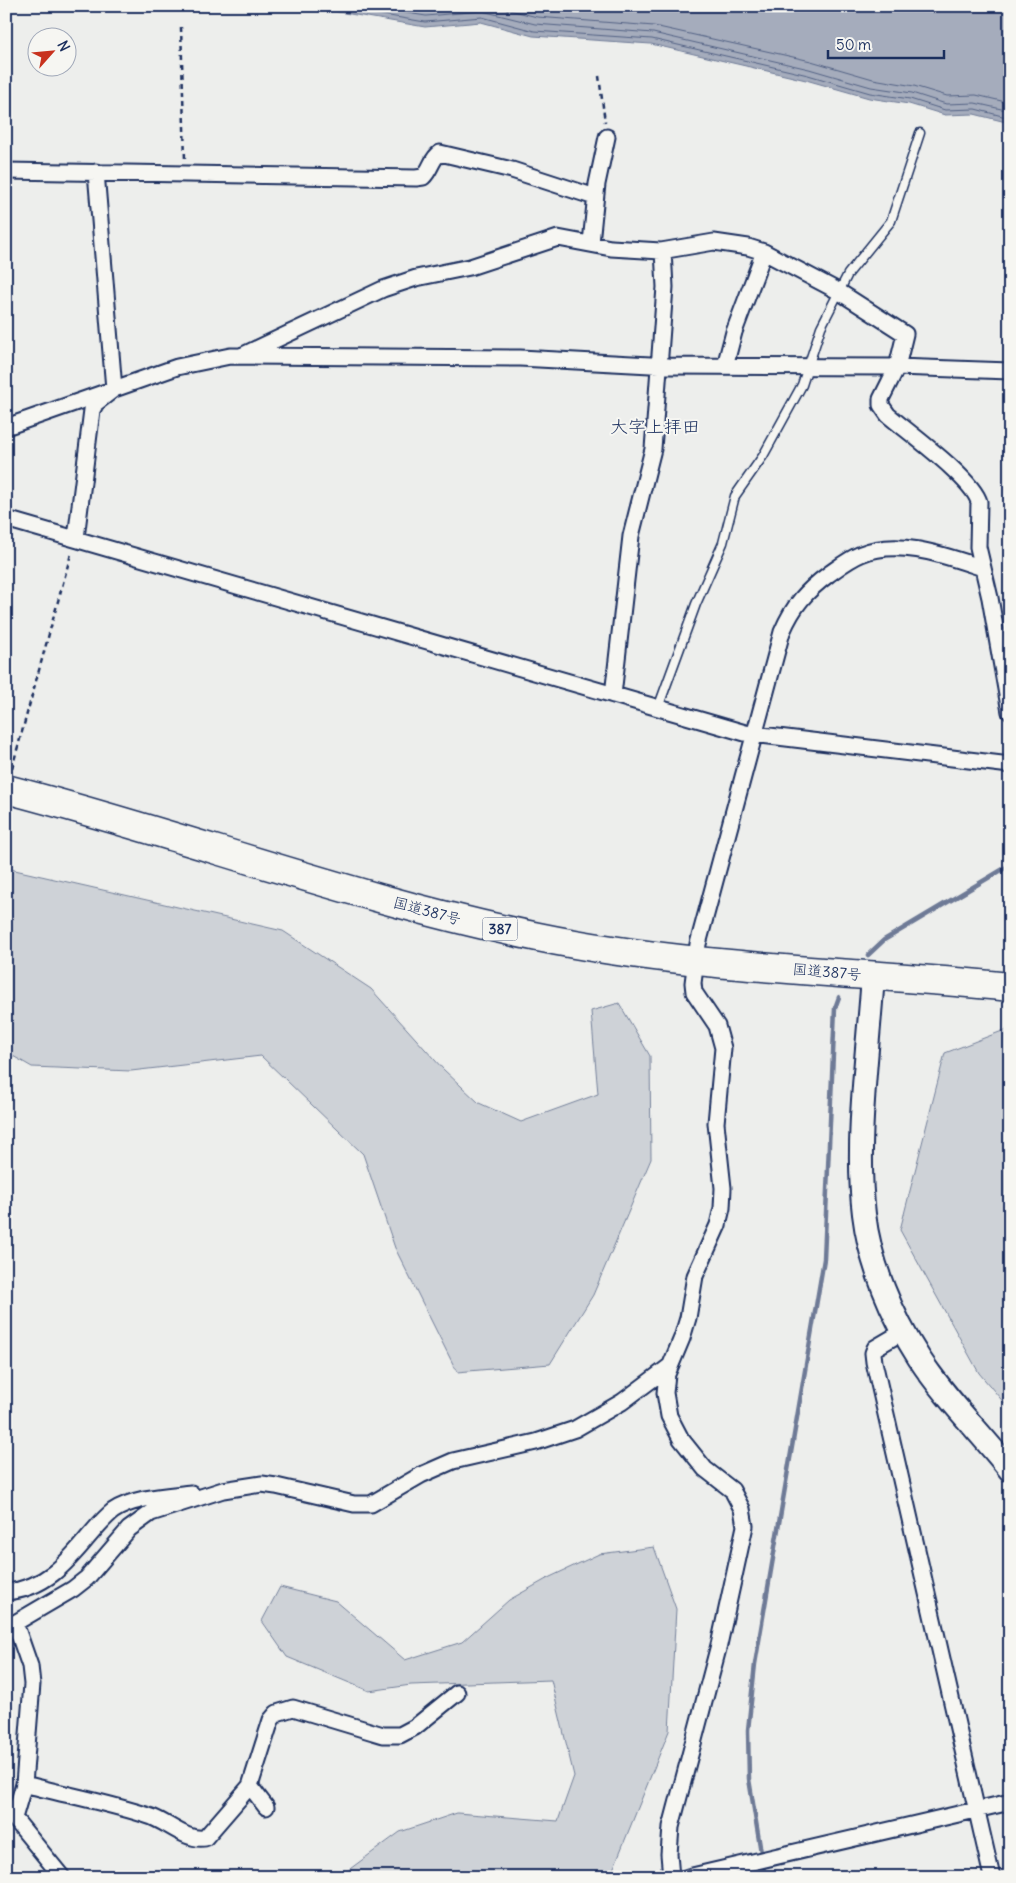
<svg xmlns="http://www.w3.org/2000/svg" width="1016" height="1883" viewBox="0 0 1016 1883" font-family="Delius,'Klee One',sans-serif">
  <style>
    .green { fill: #ced2d7; stroke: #74809a }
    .water { fill: #a5acbc; stroke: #6e7a96 }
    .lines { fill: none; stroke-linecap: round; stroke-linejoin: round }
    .shore { stroke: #526184; stroke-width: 1 }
    .stream { stroke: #6e7a96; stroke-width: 4.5 }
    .lane-casing { stroke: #1b2f5e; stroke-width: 11 }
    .street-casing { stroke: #1b2f5e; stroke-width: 19 }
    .secondary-casing { stroke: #1b2f5e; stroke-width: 26 }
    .highway-casing { stroke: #1b2f5e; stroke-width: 31 }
    .path { stroke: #1b2f5e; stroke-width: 2.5; stroke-dasharray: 5 4; stroke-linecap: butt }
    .lane { stroke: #f6f6f2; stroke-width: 8 }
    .street { stroke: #f6f6f2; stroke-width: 15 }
    .secondary { stroke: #f6f6f2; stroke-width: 22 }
    .highway { stroke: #f6f6f2; stroke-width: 28 }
    .labels { text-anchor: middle; stroke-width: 4; stroke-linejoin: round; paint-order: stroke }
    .shield { fill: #f6f6f2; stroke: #5d6b8a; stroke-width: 1 }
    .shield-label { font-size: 14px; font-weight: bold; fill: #1b2f5e }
    .street-label { font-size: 15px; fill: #1b2f5e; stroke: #f6f6f2 }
    .quarter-label { font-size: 18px; fill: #1b2f5e; stroke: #f6f6f2 }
  </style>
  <rect width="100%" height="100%" fill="#edeeec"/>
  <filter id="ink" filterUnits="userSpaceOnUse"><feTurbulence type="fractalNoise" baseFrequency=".02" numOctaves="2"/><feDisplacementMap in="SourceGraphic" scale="10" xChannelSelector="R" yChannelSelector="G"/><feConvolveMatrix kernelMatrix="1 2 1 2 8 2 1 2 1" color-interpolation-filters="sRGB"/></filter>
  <g filter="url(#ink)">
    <!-- green -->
    <path class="green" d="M6,868L283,931L371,989L443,1069L479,1103L521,1122L598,1094L591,1011L619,1003L650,1056L651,1159L593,1295L550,1364L457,1372L395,1248L363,1154L261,1056L131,1071L32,1067L6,1052Z
      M1010,1028V1165L1005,1168L1004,1210L1010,1230V1410L979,1373L900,1230L945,1053Z
      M654,1547L676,1609L669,1731L610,1877H339L400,1832L457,1813L558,1821L574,1776L551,1680L411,1685L369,1691L287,1657L262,1621L280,1587L336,1601L405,1660L462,1642L509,1600L550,1577L599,1554Z"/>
    <!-- water -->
    <path class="water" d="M304,6H1010V123L974,114L945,115L909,104L869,98L806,80L651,44L533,36L481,22L425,27Z"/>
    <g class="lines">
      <!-- shore -->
      <path class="shore" d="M330,6L425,22L482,17L534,31L652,39L808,75L870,93L910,99L945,110L975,109L1010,118
        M363,6L426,16L482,11L535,24L653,33L809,69L871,87L912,93L946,104L975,103L1010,111
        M494,6L537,17L654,26L811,61L873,79L914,86L947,96L976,95L1010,103"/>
      <!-- stream -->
      <path class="stream" d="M868,955L884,940L1010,865
        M765,1877L749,1779L748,1730L755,1664L824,1259L835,1008L839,997"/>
      <defs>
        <path id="lane" d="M658,708L696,604L723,543L735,496L763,456L802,385L821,327L848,274L891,221L920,133"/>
        <path id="street" d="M6,171L416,178L423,177C431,170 431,159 440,153L512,170L595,197
          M591,243L597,184L607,137
          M241,356L383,289L416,278L470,267L558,238L611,248L661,251L714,242L748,247L764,252L838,291L905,334L897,367L881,399V405L888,415C909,433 973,479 979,502L978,547L990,598L1010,712
          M725,366L734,332L764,252
          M6,427L177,367L230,356L520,358L669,366L897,367L1010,371
          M6,519L745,733L1010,765
          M76,538L92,410L96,403L114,389L96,172
          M613,695L631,536L653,449L665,287L663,251
          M904,1331L875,1348L873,1353L874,1362L992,1877
          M6,1592C44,1589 66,1564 89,1536C96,1528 104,1518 113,1511C134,1497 166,1496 191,1493
          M24,1784C66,1795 110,1803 152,1817C168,1823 187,1841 205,1838L250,1786L271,1720L277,1713L293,1708L383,1735H400L415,1727L457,1693
          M250,1786L266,1807
          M62,1877L14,1818L24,1784L32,1684L30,1666L15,1623L73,1589L87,1578L129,1529L151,1513L223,1490L262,1484L276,1486L354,1504H371L421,1475L453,1461L536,1442L575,1429L622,1402L670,1366
          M671,1877L669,1854L671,1827L719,1645L745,1526L742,1509L732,1490L705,1469L681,1439L669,1416L665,1393L667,1374L682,1338L688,1318L695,1276L718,1225L722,1208L723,1188L716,1123L723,1048L717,1026L694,992L693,983L698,944L782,632C793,606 806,591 829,574C839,567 849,559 861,554C899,538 946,556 983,568
          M688,1877L1010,1802"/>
        <path id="secondary" d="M873,976C868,1051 855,1141 864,1214C870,1264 892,1316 919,1358C945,1398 980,1432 1010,1470"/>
        <path id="highway" d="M6,789C184,835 357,900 538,937C693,969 853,971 1010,987"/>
      </defs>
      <!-- lane casing -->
      <use href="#lane" class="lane-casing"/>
      <!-- street casing -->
      <use href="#street" class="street-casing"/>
      <!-- secondary casing -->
      <use href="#secondary" class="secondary-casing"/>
      <!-- highway casing -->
      <use href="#highway" class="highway-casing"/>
      <!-- path -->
      <path class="path" d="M181,27L185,160
        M599,76L605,122
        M12,768L71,554"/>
      <!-- lane -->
      <use href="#lane" class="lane"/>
      <!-- street -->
      <use href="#street" class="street"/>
      <!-- secondary -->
      <use href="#secondary" class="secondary"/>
      <!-- highway -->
      <use href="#highway" class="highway"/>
    </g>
  </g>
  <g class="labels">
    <!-- shield labels -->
    <rect class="shield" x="482.5" y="917.5" width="35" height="23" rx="4"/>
    <g class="shield-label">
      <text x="500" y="934">387</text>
    </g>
    <!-- street labels -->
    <g class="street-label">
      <text transform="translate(427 911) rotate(15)" y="5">国道387号</text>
      <text transform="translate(827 972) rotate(5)" y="5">国道387号</text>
    </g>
    <!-- quarter labels -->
    <g class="quarter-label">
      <text x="655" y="433">大字上拝田</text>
    </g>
  </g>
  <!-- margin -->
  <rect width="1016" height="1883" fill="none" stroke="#f6f6f2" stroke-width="25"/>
  <rect x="12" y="12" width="991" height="1858" fill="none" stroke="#1b2f5e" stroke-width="2" filter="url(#ink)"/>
  <!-- north arrow -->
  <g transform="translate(52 52) rotate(63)"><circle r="24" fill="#f6f6f2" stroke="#9ea6b7"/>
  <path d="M0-4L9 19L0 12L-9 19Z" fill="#c8321e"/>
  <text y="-8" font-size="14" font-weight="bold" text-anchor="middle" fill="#1b2f5e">N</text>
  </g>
  <!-- scale -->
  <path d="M828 50v8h116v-8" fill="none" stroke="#1b2f5e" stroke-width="2.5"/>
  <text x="836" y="50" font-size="15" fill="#1b2f5e" stroke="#f6f6f2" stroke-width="4" paint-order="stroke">50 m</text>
</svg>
